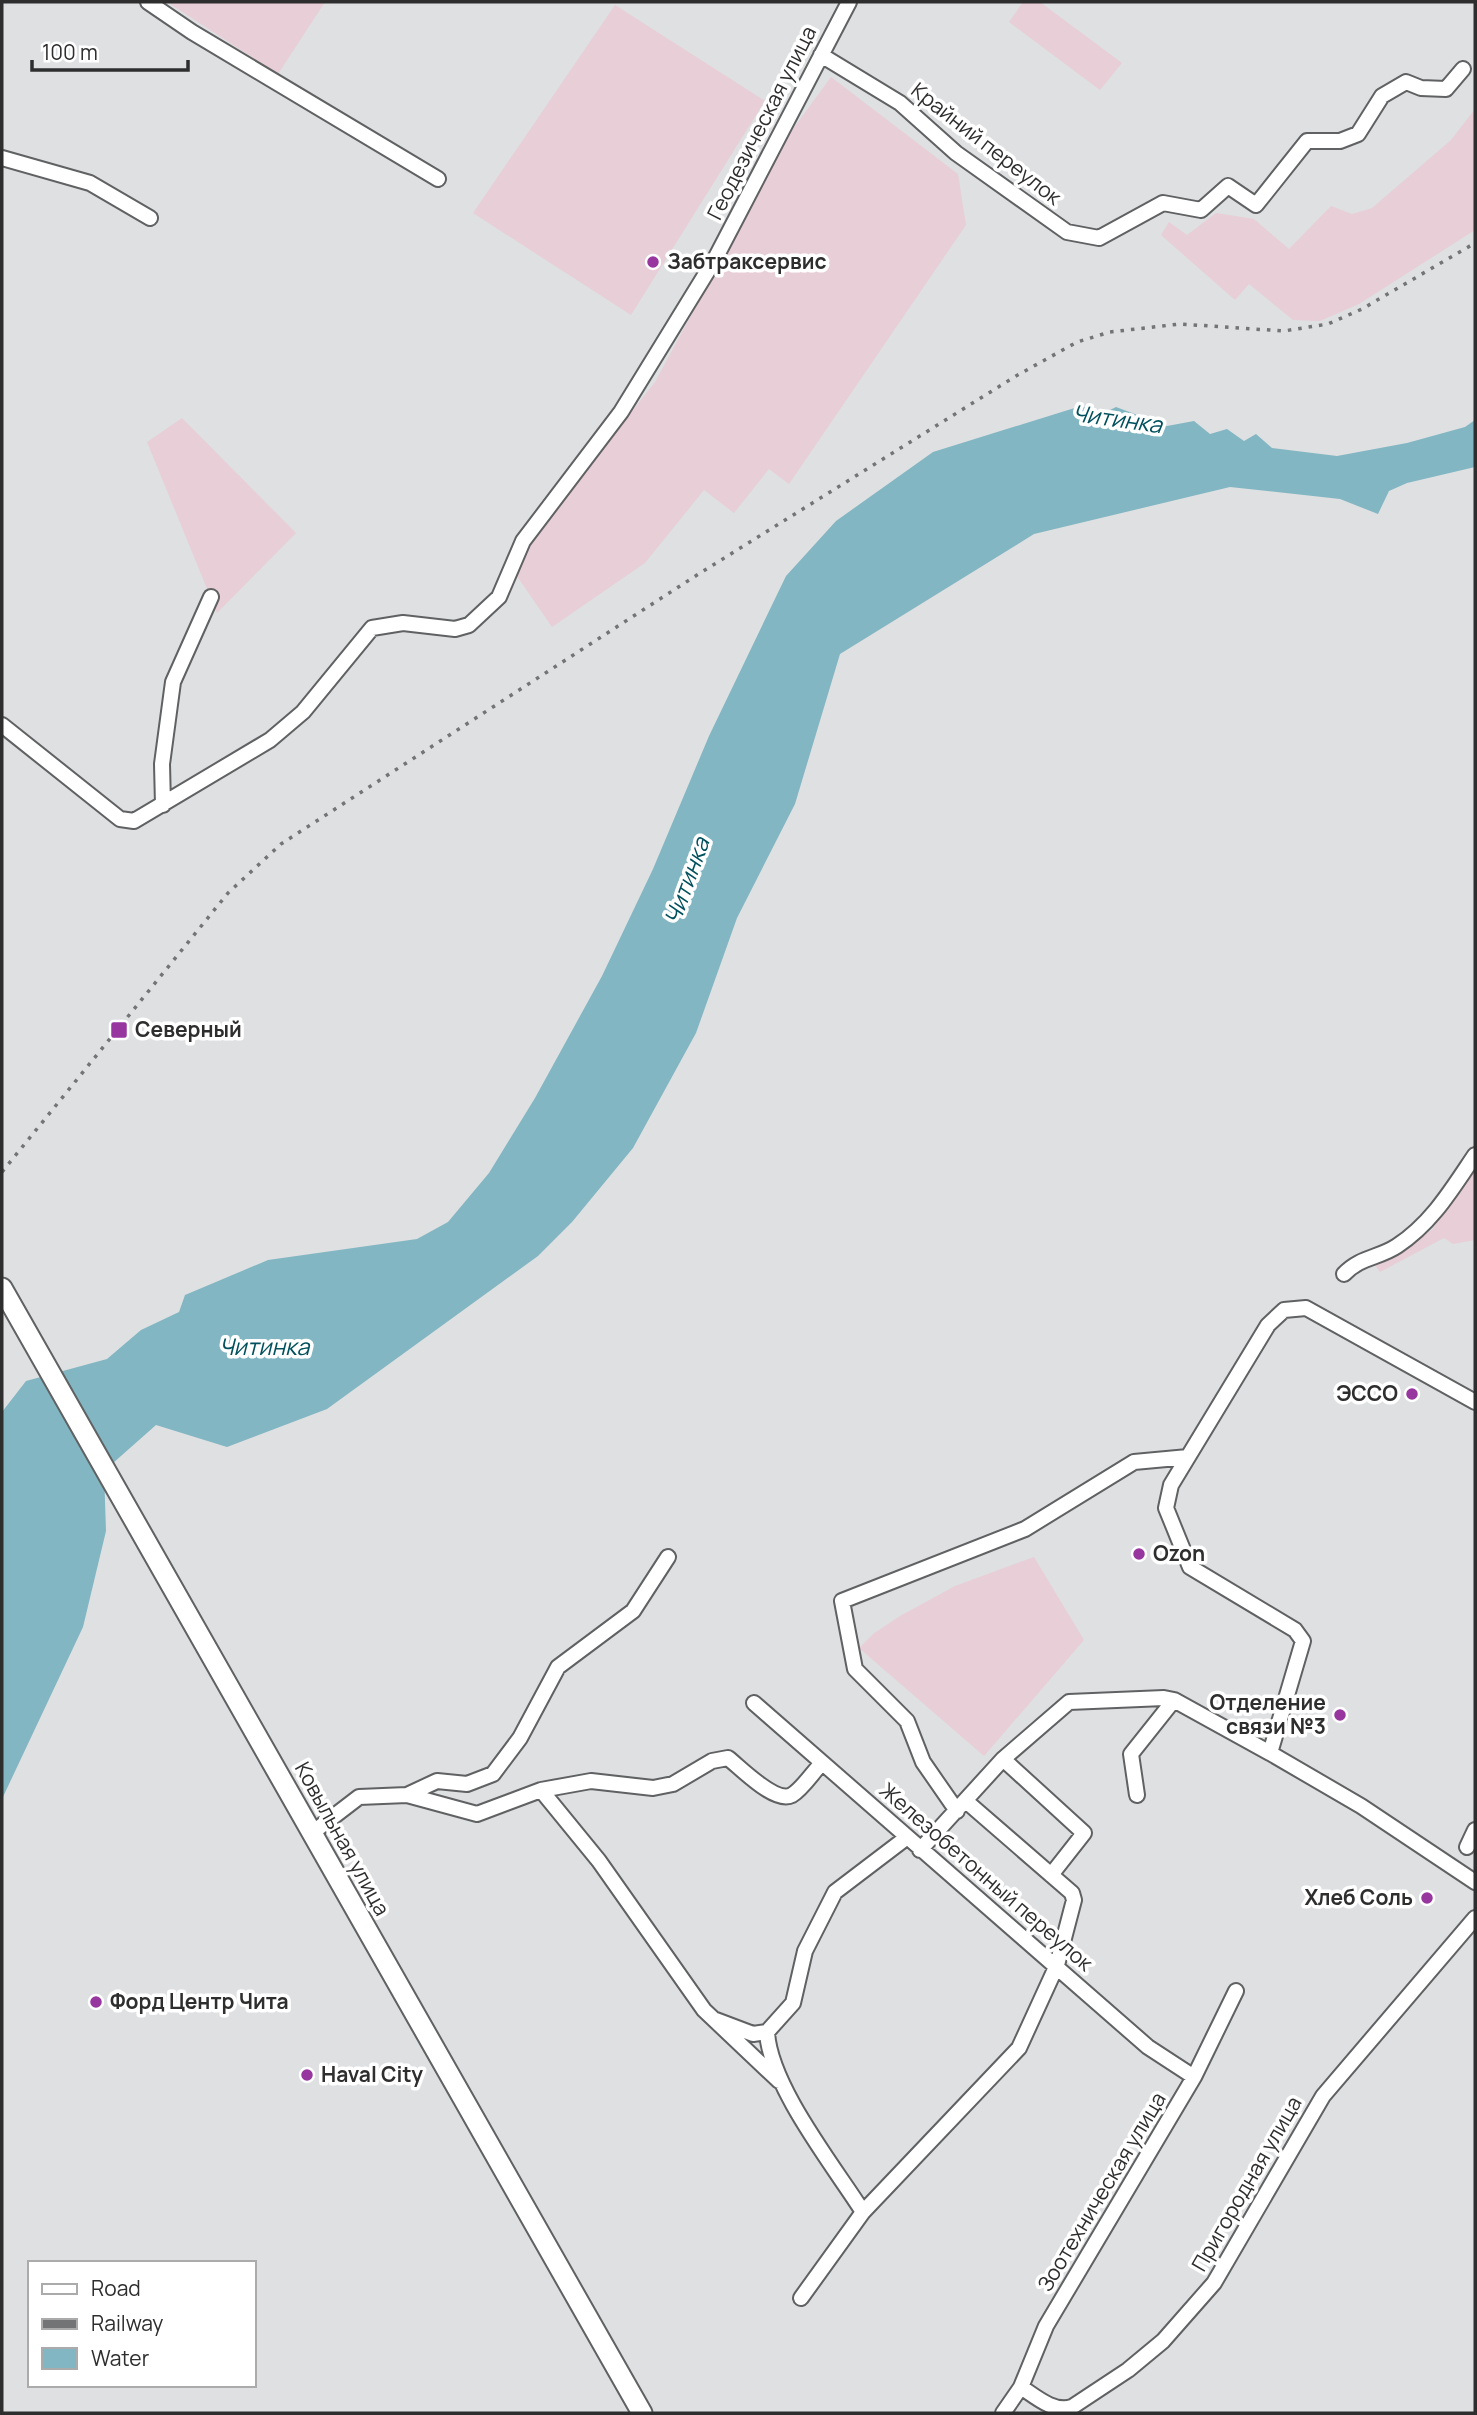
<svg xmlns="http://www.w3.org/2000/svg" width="1477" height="2415" viewBox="0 0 1477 2415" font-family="Manrope,sans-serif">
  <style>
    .industrial { fill: #e8ced6 }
    .water { fill: #82b6c2 }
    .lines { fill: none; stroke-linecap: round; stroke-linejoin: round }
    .minor-casing { stroke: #5f6162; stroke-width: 18 }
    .major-casing { stroke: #5f6162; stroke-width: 23 }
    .minor { stroke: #fff; stroke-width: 14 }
    .major { stroke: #fff; stroke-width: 19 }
    .rail { stroke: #737475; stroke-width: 3.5; stroke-dasharray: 3.5 7; stroke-linecap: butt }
    .poi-dot { fill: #96369e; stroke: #fff; stroke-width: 2.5 }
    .labels { text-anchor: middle; stroke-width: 7; stroke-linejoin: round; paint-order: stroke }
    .street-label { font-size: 21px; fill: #2e2e2f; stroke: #fff }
    .poi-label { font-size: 21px; font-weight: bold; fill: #2e2e2f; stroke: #fff; text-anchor: start }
    .water-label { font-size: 23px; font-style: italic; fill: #00505d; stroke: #fff }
  </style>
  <rect width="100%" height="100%" fill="#dee0e2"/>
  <!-- industrial -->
  <path class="industrial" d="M167,2H325L278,74Z
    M1023,2H1040L1122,63L1100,90L1009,22Z
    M615,5L765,101L631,315L473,213Z
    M831,77L958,174L966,225L789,484L769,469L734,513L704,490L645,563L552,627L510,566L655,382L790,133Z
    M1475,109V230L1359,304L1320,321L1293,320L1249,284L1235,300L1161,235L1169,222L1187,235L1216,213L1254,219L1289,249L1331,206L1352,214L1372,208L1451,140Z
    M182,418L296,533L217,613L147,442Z
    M1475,1166V1240L1453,1244L1444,1238L1380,1272L1373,1262L1432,1230Z
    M1034,1557L1084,1640L984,1756L859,1648L873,1634L900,1616L955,1586Z"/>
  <!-- water -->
  <path class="water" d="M1081,406L1106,412L1116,407L1167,426L1194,421L1210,434L1227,429L1244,441L1256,434L1272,448L1337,456L1407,443L1465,427L1475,420V467L1407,483L1389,491L1378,514L1340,499L1230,487L1034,534L840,654L795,804L737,918L696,1033L633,1148L572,1222L538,1256L327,1409L227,1447L156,1425L104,1471L106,1531L83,1627L2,1799V1412L26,1381L107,1359L141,1330L179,1312L185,1295L268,1260L417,1239L448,1222L489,1173L535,1098L602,976L653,869L709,736L786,576L836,521L933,452Z"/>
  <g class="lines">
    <defs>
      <path id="minor" d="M148,2L192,32L438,179
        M821,55L900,103L956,153L1067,232L1099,238L1163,203L1201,210L1228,186L1256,205L1307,141H1340L1358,134L1382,96L1406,82L1421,88L1446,89L1463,69
        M2,158L90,183L150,218
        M2,725L120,819L134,821L270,740L303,712L372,628L403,623L455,629L469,625L499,597L523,541L621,412L715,259L849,2
        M163,805L162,764L173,682L211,597
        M1344,1274C1360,1257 1379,1258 1397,1246C1432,1223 1452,1189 1475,1155
        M1475,1402L1306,1308L1284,1310L1268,1325L1171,1485L1166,1508L1190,1567L1295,1630L1303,1641L1270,1753L1361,1806L1475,1882
        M754,1703L1148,2047L1194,2077
        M1003,1759L1084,1833L1051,1875
        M541,1790L599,1861L704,2010L779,2081
        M407,1795L437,1781L467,1784L493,1774L520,1738L558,1667L633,1611L668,1557
        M1137,1795L1131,1754L1174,1700
        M957,1811L923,1762L907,1721L855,1669L842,1601L1025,1529L1134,1462L1188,1457
        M312,1833L359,1797L407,1795L477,1814L541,1790L591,1781L653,1788L673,1784L712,1761L728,1758C741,1768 775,1804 792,1795C803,1788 813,1772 822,1763
        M1467,1847L1475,1830
        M920,1850L1003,1759L1069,1702L1164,1698L1174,1700L1270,1753
        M716,2020L753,2034L767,2032
        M863,2212C833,2165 770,2086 767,2032L793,2003L805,1951L835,1892L906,1838
        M801,2298L863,2212L1019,2048L1057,1965L1074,1900L1072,1893L967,1802
        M1021,2387C1036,2397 1054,2413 1072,2407L1128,2370L1163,2341L1214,2283L1323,2096L1475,1918
        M1003,2413L1021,2387L1046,2326L1194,2077L1236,1991"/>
      <path id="major" d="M2,1288L642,2413"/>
    </defs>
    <!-- minor casing -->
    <use href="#minor" class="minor-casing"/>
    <!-- major casing -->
    <use href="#major" class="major-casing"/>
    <!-- minor -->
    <use href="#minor" class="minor"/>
    <!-- major -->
    <use href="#major" class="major"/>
    <!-- rail -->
    <path class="rail" d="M2,1172L228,893L281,844L697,575L1016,376L1077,342L1110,332L1180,324L1284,331L1328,324L1362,309L1475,243"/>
  </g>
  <!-- markers -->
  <g class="poi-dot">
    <circle cx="653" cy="262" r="7"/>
    <rect x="110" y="1021" width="18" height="18" rx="3.5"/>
    <circle cx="1412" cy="1394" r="7"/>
    <circle cx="1139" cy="1554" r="7"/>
    <circle cx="1340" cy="1715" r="7"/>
    <circle cx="1427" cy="1898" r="7"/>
    <circle cx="96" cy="2002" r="7"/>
    <circle cx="307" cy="2075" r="7"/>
  </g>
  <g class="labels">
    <!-- street labels -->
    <g class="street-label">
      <text transform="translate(762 123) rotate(-63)" y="7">Геодезическая улица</text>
      <text transform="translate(986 144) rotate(38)" y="7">Крайний переулок</text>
      <text transform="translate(342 1839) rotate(61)" y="7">Ковыльная улица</text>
      <text transform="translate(986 1877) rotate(41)" y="7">Железобетонный переулок</text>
      <text transform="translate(1247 2184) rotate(-60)" y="7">Пригородная улица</text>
      <text transform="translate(1102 2192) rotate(-59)" y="7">Зоотехническая улица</text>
    </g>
    <!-- poi labels -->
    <g class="poi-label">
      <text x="667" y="269">Забтраксервис</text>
      <text x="135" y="1037">Северный</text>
      <text x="1398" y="1401" text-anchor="end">ЭССО</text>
      <text x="1153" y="1561">Ozon</text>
      <text x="1326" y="1710" text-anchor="end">Отделение<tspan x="1326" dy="24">связи №3</tspan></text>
      <text x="1413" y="1905" text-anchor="end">Хлеб Соль</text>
      <text x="110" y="2009">Форд Центр Чита</text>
      <text x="321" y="2082">Haval Сity</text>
    </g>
    <!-- water labels -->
    <g class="water-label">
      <text transform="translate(1117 419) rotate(8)" y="8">Читинка</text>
      <text transform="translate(687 881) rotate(-70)" y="8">Читинка</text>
      <text x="264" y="1355">Читинка</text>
    </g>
  </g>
  <!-- border -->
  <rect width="1477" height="2415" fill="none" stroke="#2e2e2f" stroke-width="7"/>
  <!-- legend -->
  <rect x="28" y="2261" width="228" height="126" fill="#ffffff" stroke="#ababac" stroke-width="2"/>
  <rect x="42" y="2284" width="35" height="10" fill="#ffffff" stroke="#ababac" stroke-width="2"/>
  <text x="91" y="2296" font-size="21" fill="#2e2e2f">Road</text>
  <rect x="42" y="2319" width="35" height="10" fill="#737475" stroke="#ababac" stroke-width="2"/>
  <text x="91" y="2331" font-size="21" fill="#2e2e2f">Railway</text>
  <rect x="42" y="2348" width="35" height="21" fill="#82b6c2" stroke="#ababac" stroke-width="2"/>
  <text x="91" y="2366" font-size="21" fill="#2e2e2f">Water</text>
  <!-- scale -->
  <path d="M32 60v10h156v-10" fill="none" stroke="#2e2e2f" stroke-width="3.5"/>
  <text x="42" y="60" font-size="21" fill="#2e2e2f" stroke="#ffffff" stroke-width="5" paint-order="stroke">100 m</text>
</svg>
